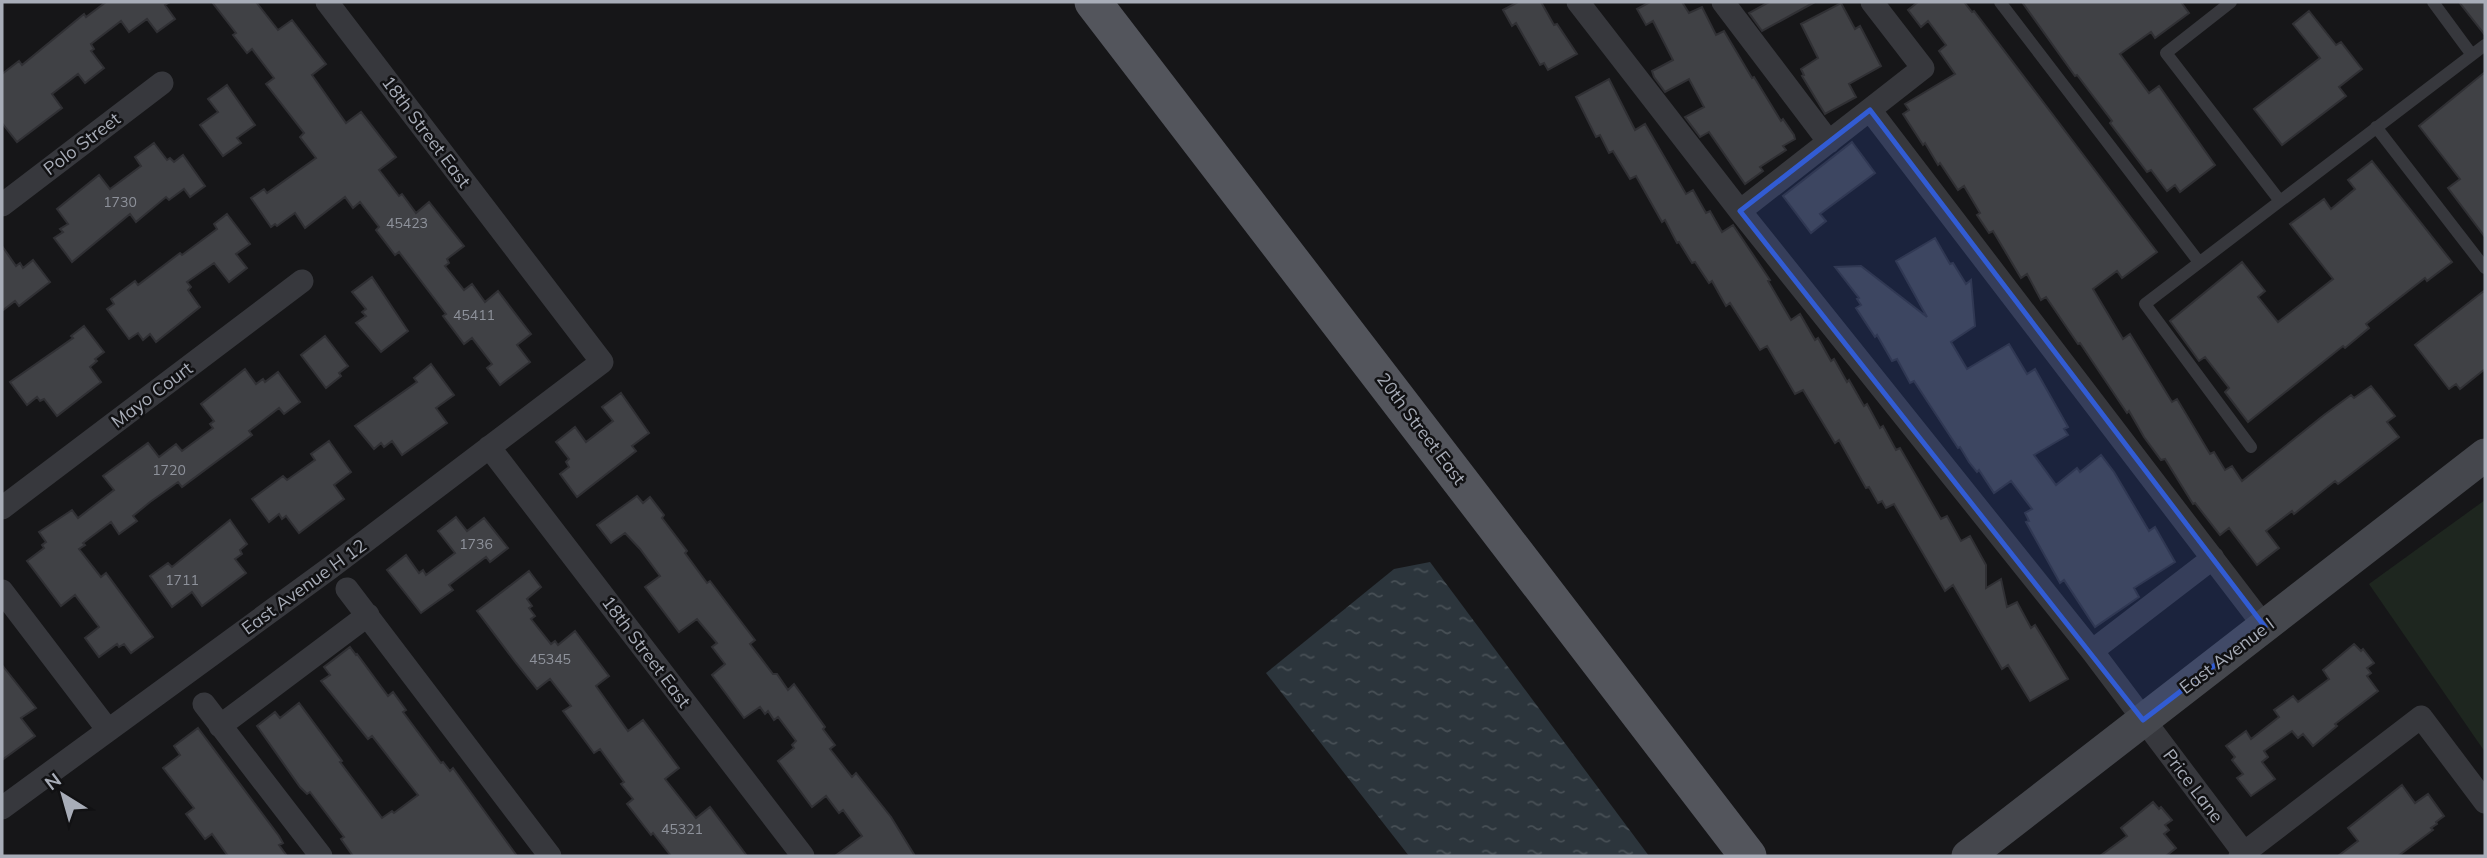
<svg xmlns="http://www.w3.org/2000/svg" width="2487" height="858" viewBox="0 0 2487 858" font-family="Mulish,sans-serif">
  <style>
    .green { fill: #1e261f }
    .water { fill: url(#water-ripples) }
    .building { fill: #404145; stroke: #303034; stroke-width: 2 }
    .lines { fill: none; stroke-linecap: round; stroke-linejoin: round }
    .lane { stroke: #37383d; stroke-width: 12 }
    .street { stroke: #37383d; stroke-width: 23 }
    .secondary { stroke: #45474d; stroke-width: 33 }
    .primary { stroke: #53555c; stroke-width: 37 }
    .marked { fill: #325cd3; fill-opacity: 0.2; stroke: #325cd3; stroke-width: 5; stroke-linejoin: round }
    .labels { text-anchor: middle; stroke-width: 5; stroke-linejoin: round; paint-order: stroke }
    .number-label { font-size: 14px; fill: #8e929b }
    .street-label { font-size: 18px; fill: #a8adb8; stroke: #111113 }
  </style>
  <defs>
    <pattern id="water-ripples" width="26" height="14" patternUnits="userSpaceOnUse" patternTransform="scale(1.75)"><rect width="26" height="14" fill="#2c353c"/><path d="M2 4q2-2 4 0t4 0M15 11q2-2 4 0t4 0" fill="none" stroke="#485056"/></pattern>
  </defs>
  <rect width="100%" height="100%" fill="#161618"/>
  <!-- green -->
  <path class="green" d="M2485,500V752L2369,584Z"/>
  <!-- water -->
  <path class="water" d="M1430,562L1649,856H1409L1266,673L1394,569Z"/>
  <!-- building -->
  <path class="building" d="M106,2H170L165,5L175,19L157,32L147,19L129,32L121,21L91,44L94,49L91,51L104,68L85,83L78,74L52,94L62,108L17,142L2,123V74L19,61L22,65L84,14L86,17Z
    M212,2H256L278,30L292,20L326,64L312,75L346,123L361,112L396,157L379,170L399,196L402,194L416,213L429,202L464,246L447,259L449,263L445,266L464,290L472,284L485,302L498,291L531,334L517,345L530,362L500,385L487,368L492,364L472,338L464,344L443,316L446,314L399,252L395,255L376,230L379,227L360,202L353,208L345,197L305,228L295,213L277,226L275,224L271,227L251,198L264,189L267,193L316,158L300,137L304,133L266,84L274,78L252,49L247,53L233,35L236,33Z
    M1518,2H1541L1554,25L1557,24L1577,54L1548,70L1544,63L1540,65L1516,23L1512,26L1503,10Z
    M1650,2H1682L1689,13L1702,7L1716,35L1724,31L1752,78L1754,77L1781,121L1783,119L1794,135L1795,139L1783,146L1786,150L1760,167L1763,171L1745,184L1709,132L1700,137L1685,117L1704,107L1689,79L1665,92L1654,77L1652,71L1673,60L1653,21L1646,25L1637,9Z
    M1769,2H1815L1762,31L1749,13Z
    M1918,2H1964L1972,12L1974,11L2157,252L2122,278L2117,271L2093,289L2123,339L2130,334L2172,402L2177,399L2210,454L2214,452L2225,470L2232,466L2242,481L2324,415L2351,395L2354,398L2371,386L2395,416L2387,422L2399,437L2338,484L2335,481L2294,514L2292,511L2266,531L2279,548L2257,565L2229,528L2220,535L2195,503L2193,504L2165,459L2161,460L2144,437L2129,411L2127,413L2080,343L2078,344L2046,297L2041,300L2027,274L2021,278L1993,231L1989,233L1977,215L1980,213L1964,186L1958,190L1940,163L1938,165L1925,143L1923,145L1903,114L1909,110L1905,104L1955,74L1939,51L1946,45L1928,21L1921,27L1908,10Z
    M2022,2H2181L2189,13L2155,38L2151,32L2120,54L2149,93L2159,86L2215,165L2180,192L2175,185L2167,191L2151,170L2147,172L2110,123L2112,121L2077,75L2075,76Z
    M2459,2H2485V35Z
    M1841,3L1855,29L1860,26L1881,66L1849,84L1856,97L1825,114L1802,76L1804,75L1801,69L1818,58L1801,24Z
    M2309,11L2336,45L2341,42L2362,69L2339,87L2346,96L2282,145L2254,109L2320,58L2293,24Z
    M2485,72V237L2448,188L2460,179L2419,126Z
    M1609,79L1635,130L1645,124L1686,194L1693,190L1706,213L1710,211L1722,232L1733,225L1770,280L1768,281L1791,320L1800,314L1815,340L1818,338L1831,361L1834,359L1847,382L1849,380L1864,406L1867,404L1880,428L1883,426L1896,450L1900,448L1941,519L1947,516L1961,541L1970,536L1986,565V588L2001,579L2007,607L2017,602L2031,628L2035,625L2068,679L2030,701L2008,665L2002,669L1953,585L1945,591L1894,504L1886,508L1882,501L1878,503L1869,487L1866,488L1839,440L1835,443L1803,390L1795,394L1767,346L1760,350L1730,303L1726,306L1712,281L1709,283L1695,262L1692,263L1679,242L1677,243L1665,220L1662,222L1636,176L1630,179L1613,151L1609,153L1600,135L1596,137L1576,97Z
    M227,85L255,125L237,138L241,143L223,156L200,125L218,112L208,99Z
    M1852,142L1875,173L1820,214L1826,221L1811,233L1783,196Z
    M154,143L167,160L170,158L174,162L183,155L205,186L190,197L184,189L169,200L166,197L136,222L130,214L72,262L54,238L63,232L60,229L68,224L57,209L99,175L110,189L141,166L135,157Z
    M2372,161L2452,262L2427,281L2425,278L2366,324L2369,328L2345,348L2343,346L2248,422L2225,392L2229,388L2205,357L2199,361L2170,321L2242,262L2265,291L2258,297L2278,322L2333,279L2290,224L2324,199L2331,209L2355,189L2348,180Z
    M227,214L250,244L236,254L247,268L229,282L214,263L187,282L191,287L188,290L200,307L156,342L150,334L143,340L138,333L129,339L107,309L114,304L111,299L135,281L138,285L180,253L182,255L217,229L214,224Z
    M1935,238L1950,264L1953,263L1966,284L1971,280L1975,326L1951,342L1967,369L2009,344L2027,374L2035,369L2068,427L2064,429L2068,435L2034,455L2056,485L2077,468L2080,472L2101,455L2114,472L2149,531L2155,527L2175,562L2134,588L2139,597L2095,627L2064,580L2060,583L2026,522L2029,521L2025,513L2032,509L2011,481L1994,493L1979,470L1977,472L1969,462L1960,447L1958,448L1914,381L1910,383L1897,359L1892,361L1877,335L1875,337L1856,308L1861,305L1857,299L1859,298L1835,267L1861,266L1927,317L1896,261Z
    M2,246L16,266L20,263L23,268L33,260L50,282L19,306L15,301L2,311Z
    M372,277L408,331L381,352L356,323L366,316L362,312L366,309L352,292Z
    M2485,290V369L2460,389L2456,384L2449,389L2415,345Z
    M84,326L104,352L95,359L97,361L90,367L101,382L57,416L44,399L40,401L37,397L27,405L10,382L73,338L71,336Z
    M325,336L348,366L339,373L341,376L326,388L301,355Z
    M431,364L454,395L436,408L447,423L402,455L392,441L384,447L381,443L374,449L355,426L417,382L414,378Z
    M245,369L256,384L263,379L265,382L278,372L300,402L284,414L279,408L249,431L252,435L182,487L178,482L150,502L133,516L137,521L119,534L111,522L83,543L85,545L79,549L101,577L106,573L153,637L131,653L124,644L119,647L117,644L99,657L85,638L99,627L75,595L61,606L27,561L44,548L42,545L46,542L39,532L72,510L78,518L114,490L103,476L148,443L159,457L176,444L182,451L213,428L210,424L214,421L201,404Z
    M621,393L649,433L632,446L636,451L577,497L560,474L569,467L566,462L569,459L556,442L575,427L586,442L613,421L602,407Z
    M329,441L351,472L334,485L344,499L299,533L286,516L282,519L279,514L269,522L252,499L283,476L287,480L315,460L311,454Z
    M637,496L643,503L650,497L664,515L662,518L687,551L685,553L707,583L710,581L755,640L750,644L773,674H777L788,690L794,684L825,727L823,729L835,745L830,749L852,777L856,773L891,817L915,856H835L862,836L843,810L839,813L826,796L812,807L778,761L794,748L792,745L796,741L778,717L774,720L768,711L765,714L760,707L744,718L712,675L725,664L712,647L717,643L697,619L679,632L645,587L660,576L640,549L625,533L611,543L597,525Z
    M456,517L467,531L484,518L508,548L490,562L486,557L449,585L453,590L421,613L387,570L406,555L419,573L423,570L426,575L455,553L438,531Z
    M230,520L247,544L240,550L242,554L235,559L246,573L202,606L192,592L172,607L150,576L168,563L172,567Z
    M529,571L541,587L527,599L532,606L529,608L535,616L531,619L551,644L555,641L558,645L575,631L609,676L596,686L628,731L643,720L679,768L665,779L696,818L710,807L747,856H671L653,833L651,835L627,804L633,799L621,784L624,782L600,749L594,753L563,711L571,706L550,679L537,689L516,663L477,611Z
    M2354,644L2361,651L2363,649L2374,663L2367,668L2371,673L2367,676L2378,691L2335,724L2337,726L2313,746L2303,734L2298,738L2292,731L2264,751L2268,757L2262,762L2275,779L2251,796L2237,778L2243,774L2232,760L2235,757L2226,746L2246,731L2251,739L2279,717L2274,710L2293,696L2298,702L2329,679L2323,670Z
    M350,647L356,655L357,654L388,696L393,692L406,710L403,712L441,763L443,762L450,771L453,768L517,856H353L341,839L344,837L310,792L307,794L300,787L257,726L275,712L280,718L299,703L342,761L340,762L382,818L392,811L394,813L418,795L372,736L368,739L321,681L330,675L324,667Z
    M2,665L36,708L21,718L35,736L2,760Z
    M198,728L279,836L283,843L279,845L287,856H228L212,834L205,839L186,814L194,808L163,768L180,755L174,746Z
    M2402,785L2415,803L2428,794L2444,816L2436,822L2437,824L2431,828L2433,830L2398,856H2338L2358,841L2348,828Z
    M2153,802L2159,809L2161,807L2172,820L2165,825L2169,830L2164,834L2176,848L2166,856H2100L2127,836L2121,828Z"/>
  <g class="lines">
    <!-- lane -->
    <path class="lane" d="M2000,2L2199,262
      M2231,2L2166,53L2280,201
      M2433,2L2472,55
      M2376,127L2485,268
      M2251,447L2145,304L2485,45"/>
    <!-- street -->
    <path class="street" d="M1578,2L1740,211L2092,651L2244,853
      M1723,2L1829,142
      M1870,110L2265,627
      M2,205L162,83
      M1740,211L1923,68L1872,2
      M489,447L803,856
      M2,508L302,281
      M347,589L550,856
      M2,591L108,730
      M2092,651L2213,558
      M204,704L321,856
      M220,726L368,615
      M2,808L330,568L602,362L327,2
      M2240,856L2421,717L2485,802"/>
    <!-- secondary -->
    <path class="secondary" d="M1968,856L2485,455"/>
    <!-- primary -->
    <path class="primary" d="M1093,2L1748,856"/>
  </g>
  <!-- marked area -->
  <path class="marked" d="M1870,110L2265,627L2143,720L1740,211Z"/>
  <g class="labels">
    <!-- number labels -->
    <g class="number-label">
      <text x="120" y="207">1730</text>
      <text x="407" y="228">45423</text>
      <text x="474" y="320">45411</text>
      <text x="169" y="475">1720</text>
      <text x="476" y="549">1736</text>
      <text x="182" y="585">1711</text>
      <text x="550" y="664">45345</text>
      <text x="682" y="834">45321</text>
    </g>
    <!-- street labels -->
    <g class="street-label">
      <text transform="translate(426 132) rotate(53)" y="6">18th Street East</text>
      <text transform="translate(82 144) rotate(-37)" y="6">Polo Street</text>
      <text transform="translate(152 395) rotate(-37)" y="6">Mayo Court</text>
      <text transform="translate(1421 429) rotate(53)" y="6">20th Street East</text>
      <text transform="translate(304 587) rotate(-36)" y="6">East Avenue H 12</text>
      <text transform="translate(646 652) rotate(53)" y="6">18th Street East</text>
      <text transform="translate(2227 656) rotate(-37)" y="6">East Avenue I</text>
      <text transform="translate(2193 786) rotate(53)" y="6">Price Lane</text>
    </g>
  </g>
  <!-- border -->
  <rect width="2487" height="858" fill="none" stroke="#a8adb8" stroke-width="7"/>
  <!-- north arrow -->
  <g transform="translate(63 795) rotate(323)" stroke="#111113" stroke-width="5" paint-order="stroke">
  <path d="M0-5L12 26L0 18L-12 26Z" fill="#a8adb8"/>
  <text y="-10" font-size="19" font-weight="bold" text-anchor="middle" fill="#a8adb8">N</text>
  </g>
</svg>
